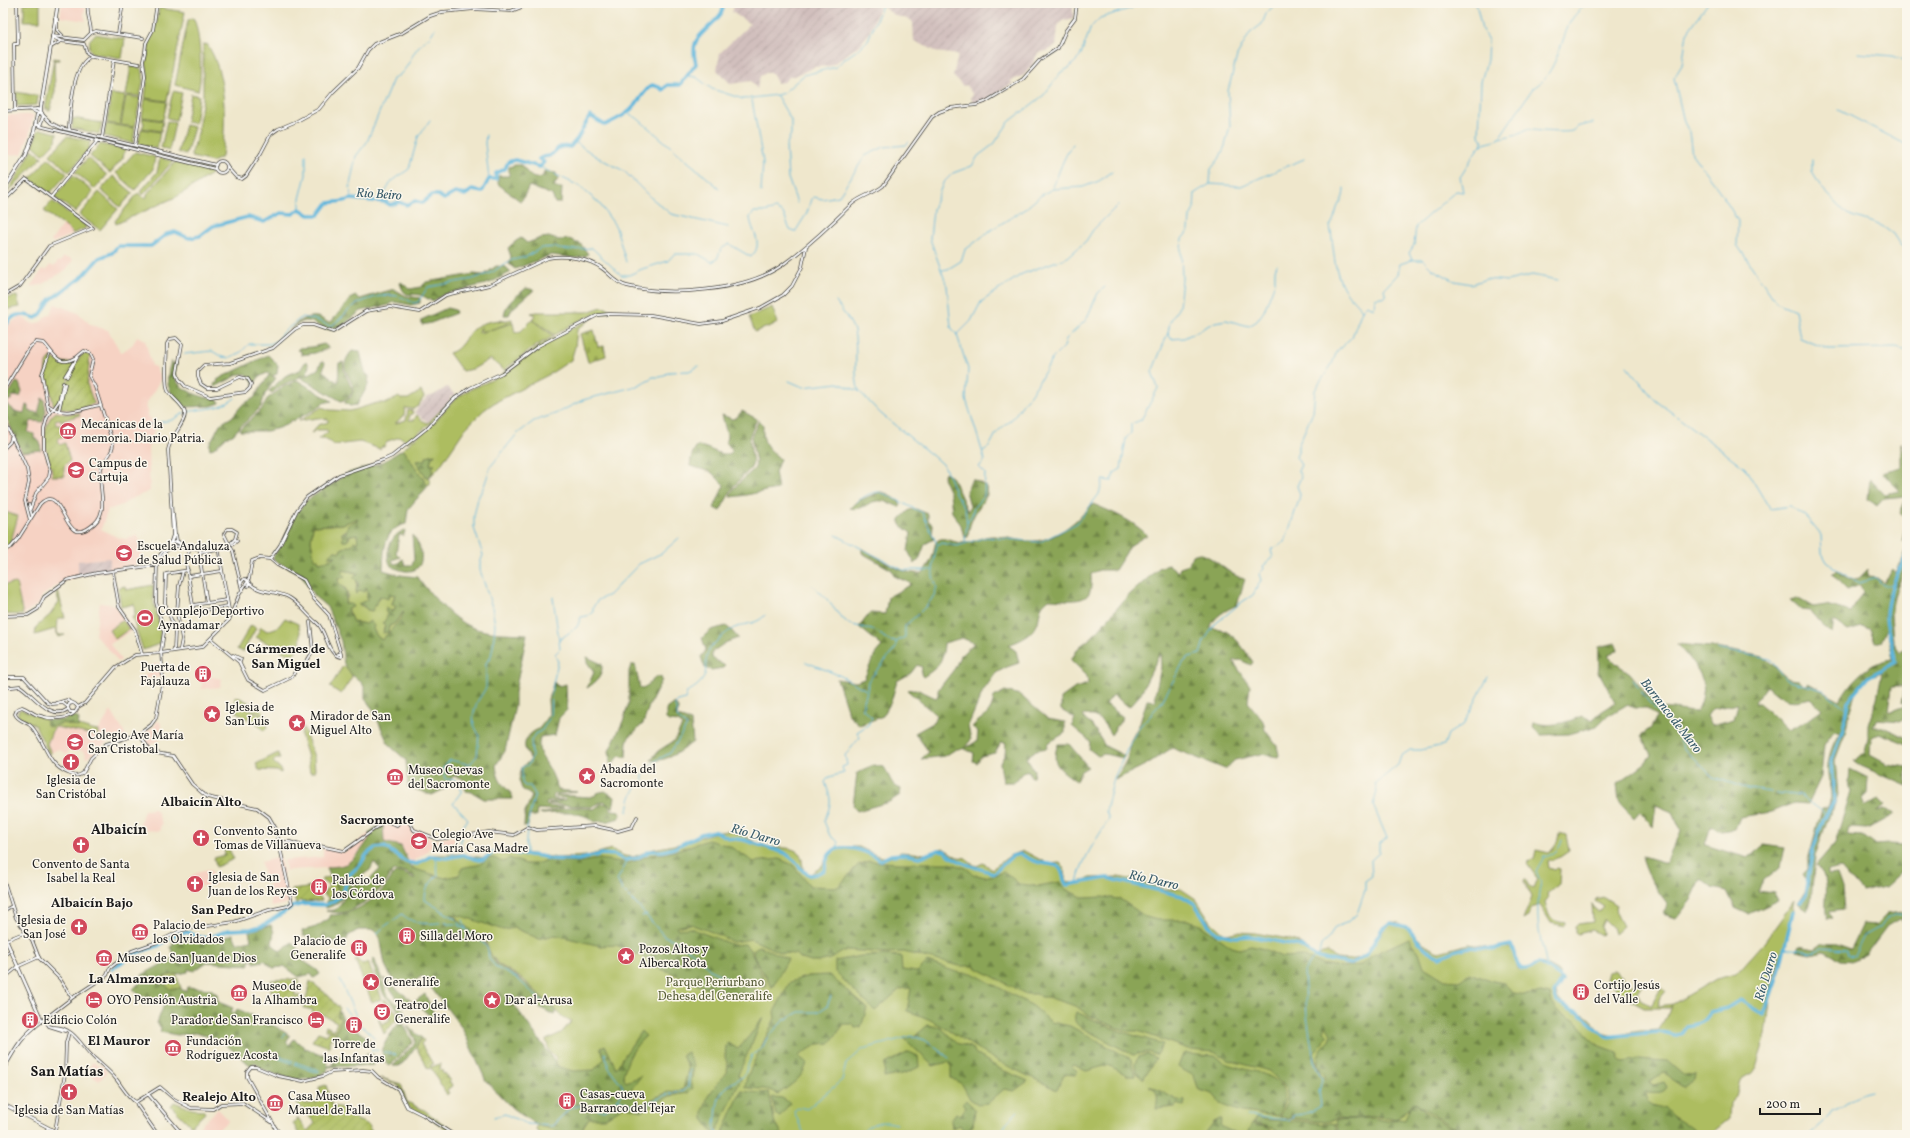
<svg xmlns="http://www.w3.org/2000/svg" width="1910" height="1138" viewBox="0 0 1910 1138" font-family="Vollkorn,serif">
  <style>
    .built { fill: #f6d2c3 }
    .industrial { fill: url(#industrial-furrows) }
    .green { fill: #adbd60; stroke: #646c3e }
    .forest { fill: url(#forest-firs); stroke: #536039; fill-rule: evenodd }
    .cemetery { fill: url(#cemetery-stones); stroke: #646c3e }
    .garden { fill: url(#garden-furrows); stroke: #646c3e }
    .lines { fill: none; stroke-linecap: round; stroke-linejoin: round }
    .stream { stroke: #5fb6dc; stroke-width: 1 }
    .river { stroke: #5fb6dc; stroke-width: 3.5 }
    .secondary-tunnel { stroke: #c5bea9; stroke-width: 2; stroke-dasharray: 2 1; stroke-linecap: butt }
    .secondary-casing { stroke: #3c3a36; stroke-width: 3.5 }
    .primary-casing { stroke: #3c3a36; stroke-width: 4 }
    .secondary { stroke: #fff; stroke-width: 2 }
    .primary { stroke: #fff; stroke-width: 2.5 }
    .secondary-bridge-casing { stroke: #3c3a36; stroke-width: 3.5; stroke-linecap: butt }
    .secondary-bridge { stroke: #fff; stroke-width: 2 }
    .labels { text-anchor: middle; stroke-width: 3; stroke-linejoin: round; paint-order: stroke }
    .poi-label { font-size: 12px; fill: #1c1c1c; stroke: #fbf7ec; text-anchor: start }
    .park-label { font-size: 12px; fill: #565c37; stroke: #fbf7ec }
    .water-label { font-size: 13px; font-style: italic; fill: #375a69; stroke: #fbf7ec }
    .neighbourhood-label { font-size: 13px; font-weight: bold; fill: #1c1c1c; stroke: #fbf7ec }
    .quarter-label { font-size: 14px; font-weight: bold; fill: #1c1c1c; stroke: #fbf7ec }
  </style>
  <defs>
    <pattern id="industrial-furrows" width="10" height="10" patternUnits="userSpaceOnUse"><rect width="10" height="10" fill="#d1bfbd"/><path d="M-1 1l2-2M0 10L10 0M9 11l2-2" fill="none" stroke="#b3a4a2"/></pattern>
    <pattern id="forest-firs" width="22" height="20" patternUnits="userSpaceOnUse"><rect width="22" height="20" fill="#8aa456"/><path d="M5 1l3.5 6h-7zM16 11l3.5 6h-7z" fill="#708546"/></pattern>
    <pattern id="cemetery-stones" width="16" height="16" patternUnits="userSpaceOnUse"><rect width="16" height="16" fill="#adbd60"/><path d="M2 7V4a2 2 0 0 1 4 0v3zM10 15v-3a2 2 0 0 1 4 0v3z" fill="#94a253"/></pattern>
    <pattern id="garden-furrows" width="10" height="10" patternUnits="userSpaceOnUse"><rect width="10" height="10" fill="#adbd60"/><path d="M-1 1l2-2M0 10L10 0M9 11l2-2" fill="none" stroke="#94a253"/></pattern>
  </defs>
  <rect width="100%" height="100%" fill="#fbf7ec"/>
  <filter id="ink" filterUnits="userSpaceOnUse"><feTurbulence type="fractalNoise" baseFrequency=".025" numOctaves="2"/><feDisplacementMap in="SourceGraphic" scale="8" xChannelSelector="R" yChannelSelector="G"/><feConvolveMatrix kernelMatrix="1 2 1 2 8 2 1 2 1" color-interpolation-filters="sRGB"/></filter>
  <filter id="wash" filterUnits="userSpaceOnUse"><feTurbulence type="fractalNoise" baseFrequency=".012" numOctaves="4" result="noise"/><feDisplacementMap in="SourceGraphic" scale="16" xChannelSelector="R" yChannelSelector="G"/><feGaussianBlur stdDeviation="0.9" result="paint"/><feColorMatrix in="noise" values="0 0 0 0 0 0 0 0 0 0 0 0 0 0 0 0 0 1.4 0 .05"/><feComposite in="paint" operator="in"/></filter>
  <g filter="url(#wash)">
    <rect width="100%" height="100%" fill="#efe7cc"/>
    <!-- built -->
    <path class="built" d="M62,3H86L84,15L86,21L60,17Z
      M4,115H34L29,136L22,154L4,155Z
      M63,224L70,230L72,235L52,243L51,241Z
      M64,257L67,259L68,257L73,260L66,270L41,285L30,287L43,269L46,271L50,265L54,267L58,261L60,262Z
      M55,304L78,313L91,325L108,330L121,353L133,344L137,336L145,340L152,366L155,367L161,378L146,405L148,416L156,424L148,449L150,491L133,498L122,505L108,510L101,529L119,538L127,539L137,535L140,542L142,564L86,574L64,581L42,596L39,604L23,615L16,583L3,585V334L9,325L20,316L33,324L41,322L46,316L50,315Z
      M100,603L115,605L133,630L110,644L121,660L118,662L110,651L95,635Z
      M160,663L161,677L145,679L143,676L151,671L148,666Z
      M204,675L222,679L220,687L201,689Z
      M111,711L127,737L107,742L87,758L85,757L86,754L82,751L80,750L79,752L71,747L67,754L58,749L51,753L47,744L52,731L56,727L98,736V731Z
      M157,721L160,722L164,737L148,746L142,734L154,727Z
      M152,808L157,811L162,824L160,827L161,831L145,830V825L139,826L144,810H149Z
      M383,821L397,826L401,821H407L416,833L436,840L456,836L455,840L446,847L429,848L427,852L413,862L409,860L401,846L384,842Z
      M369,833L370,837L368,842L354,857L345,865L326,868L290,870L286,872L284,860L323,857V849L329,848L343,852L351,848Z
      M280,857L284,873L282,874L290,903L271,907L268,884L280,880L265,881L261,862Z
      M208,869L212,871L216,885L200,886V882L198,883V881H190L189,879L194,874Z
      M93,1062L98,1066L101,1064L107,1072L99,1081L92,1076L93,1074L88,1069Z
      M218,1109L229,1120L212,1135H201L196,1130Z"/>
    <!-- industrial -->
    <path class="industrial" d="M735,3H1073V18L1062,21L1058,26L1056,46L1046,51L1038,53L1032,65L1024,75L1010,81L1013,83L985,101L974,103L970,97L973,95L966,85L963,86L953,76L958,55L937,52L926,46L914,42L913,23L911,20L896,16L880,5L869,33L860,45L830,66L814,67L795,76H790L784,82L777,83L772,73H766L760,76L757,89L751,81L731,84L717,70L720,53L750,24L732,12Z
      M447,387L455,395L450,397L451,399L428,422L414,412L427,397L434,395Z
      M110,558L109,571L78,576V561Z"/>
    <!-- green -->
    <path class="green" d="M24,3H40V21H24Z
      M159,8L185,12L167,101L145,98L148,74L146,63L150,39L155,30Z
      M192,18L194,19C200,34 203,76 198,91L175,85L188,20Z
      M95,34L125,39L122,58L92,53L89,47L90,42L89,41Z
      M207,44C227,74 226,122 222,157L212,162L192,157L191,155L199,130L198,129L203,98V45Z
      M54,58L59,59V60H54L55,91L50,111H48V107L45,110Z
      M131,66C133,67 138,67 140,68C147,72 141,90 140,96L126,95Z
      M173,91L182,93L176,120L167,118Z
      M16,92L38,96L37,105L17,106Z
      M111,94L125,96L120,125L107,123Z
      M191,94L199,96L195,123L186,122Z
      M126,96L140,98L135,127L121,125Z
      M145,99L167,102L163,120L142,117Z
      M73,118L102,123L99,134L72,128Z
      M142,118L163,121L161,131L142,128L144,124Z
      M167,121L175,123L169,151L161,148Z
      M106,124L135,128L133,143L104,136Z
      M185,125L194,127L186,155L178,152Z
      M40,129L57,133L56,141L43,154L33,145L38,131Z
      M141,129L160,132L157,149L138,144Z
      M67,136L90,141L89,149L69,172L50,155Z
      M100,144L125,149L123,158L110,173L90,156Z
      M32,149L42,157L6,194L24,165Z
      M135,152L155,157L153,169L135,190L116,173Z
      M48,158L67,174L50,193L30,179Z
      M88,158L107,175L95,189L75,172Z
      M160,158L173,161L143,195L140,192L157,172Z
      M175,162L210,170L211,174L178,196L116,224L115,221L138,193L144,198L147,197V194Z
      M73,175L93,192L75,212L54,197Z
      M113,176L133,193L120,207L101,190Z
      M99,192L118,209L100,230L79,215Z
      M52,201L85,225L86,228L72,234L70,230L44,211Z
      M17,296L20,307L4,310L3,299Z
      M602,307L609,309V312C589,314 571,324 555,335L532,319L535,315L531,313L537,312H587Z
      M772,307L778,323L755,332L749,317Z
      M592,318L577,330L575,347L571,360L550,374L494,403L484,410L465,429L440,466L430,477L433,471L431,468L434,465H430L431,459L435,454L427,456L425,461H416L430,480V485H427L403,449L406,446L433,424L454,400L469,390L498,377L539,346Z
      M512,319V322L487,331H479L482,327L478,330L479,333L513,323L515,333L521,331L532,320L554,336L537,345L504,370L490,359L473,369L462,371L449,353C461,350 465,337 473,329C479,323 494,320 502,320L498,322Z
      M421,391L424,397L418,406L413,409L405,408L404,416L394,424L406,420L408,410L412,411L413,413L410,415L409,420H414L417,415L423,421L428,423L451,400L434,420L408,442L400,437L388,441L383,448V445L380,449L360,442L334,445L324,438L318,439L328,432L327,430H317L311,433L318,425L328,422V419L317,418L299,421L322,407L330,410L350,411L377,403H387L399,397L401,399H408Z
      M5,512L18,516L10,545L3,549V514Z
      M358,517L357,520L349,525L348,529L342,533L343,539H349L350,535L357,534L358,543L341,549V552L335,551L329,557L337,556L330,560L319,562L314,559L311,540L313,526L343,524Z
      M343,570L357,573L356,594L360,589L363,592L366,587L368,591L367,600L358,604L372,611L379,599L380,596L388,598L393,593L395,594L392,605H396L393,612L386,607L387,610L385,611L388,615L383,630L388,632L389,626L395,623L404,611C403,622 389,632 382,640C368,633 377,624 353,622L345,604L348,595L346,589L338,583V579L345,577L341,572Z
      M16,583L23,615L3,614V585Z
      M153,585C153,592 153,598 154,604C157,621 163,626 159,644L143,650L132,617L135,616L134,604L121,607L118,588L125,586L126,590Z
      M58,591L65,618H58L57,632L59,635H65L59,637L55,629L35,635L36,627L50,615L59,602L56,592Z
      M285,618L298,624C302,636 303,649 290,655L256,637L261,627L267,631L278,627Z
      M123,620L129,629L115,639L109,630Z
      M251,625L256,628L243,652L237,649Z
      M343,666L350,670L352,677L341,694L330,687Z
      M235,697H238L260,708L267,717L249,707L235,705Z
      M235,705L248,708L268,720L267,728L264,731L253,720L243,717L235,710Z
      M21,709L46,720V724L50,726C54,725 59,724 63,723C73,722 87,730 98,731V736L56,727L52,731L47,744L51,753L49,754L35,725L18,716V711Z
      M303,726L314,757L315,772H310L307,754L301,735Z
      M278,753L280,759H276L273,762L281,769V773L277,771L259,770L256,764Z
      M727,831C742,832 753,843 767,847C777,849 792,845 800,854C803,859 802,866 804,872L809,875L821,867L832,851L841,847H859L878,856L888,858L901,852L925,854L943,848L957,857L966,858L970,863L977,866L983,863L992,869L1011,855L1024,851L1048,864L1060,863L1064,868L1067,881L1074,884L1089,878L1118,877L1135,880L1164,889H1181L1196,899L1211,922L1223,933L1227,934L1236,932L1255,933L1289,939L1297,942L1315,955L1318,956L1322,953L1328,952L1336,959C1374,964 1369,941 1392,922C1409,922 1419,946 1439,952L1469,944L1491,948L1505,946L1513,950L1518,969H1525L1542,963L1560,973C1562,981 1554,989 1557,997C1561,1006 1578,1011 1586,1016C1594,1021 1600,1034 1609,1035C1617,1037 1626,1033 1634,1032C1642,1030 1651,1031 1659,1030L1672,1005L1669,1008H1644L1628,999L1606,979L1608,971L1614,970L1633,986L1636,980L1643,984L1638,992L1640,1000L1651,1006L1661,988L1666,991L1661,997L1658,1006L1673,1004L1716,979L1736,974L1763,944L1794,901L1787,939L1772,982L1766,1036L1756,1067L1752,1073L1741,1079L1739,1083L1736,1097L1730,1103L1729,1119L1709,1135H541L536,1129L556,1057L550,1053L546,1040L561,1033L572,1021L564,1018L523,979L498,964L489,952L486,941L481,936L465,927L456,917L444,911L415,878L412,864L419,862L434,855L459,854L485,858L497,851L505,850L558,858L587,856L612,849L624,856L633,857L654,849L679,844L713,833Z
      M1559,833L1566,835L1569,851L1560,857L1548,861L1549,868L1555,870L1557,868L1560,869L1559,884L1547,894L1548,898L1545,902C1550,918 1548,920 1565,923L1564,926L1551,923L1540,905L1532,908L1528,917L1523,920L1532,897L1524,881L1525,879L1529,886L1533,888L1537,878L1527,864L1528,861L1534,859L1536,850L1549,853C1555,847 1558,842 1559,833Z
      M1604,897L1616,905L1617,915L1623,926L1614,934L1612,927L1604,919L1601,925L1602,934L1601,935L1592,930L1578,934L1575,932V927L1578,924L1593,922L1592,903L1595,910L1599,912L1603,906L1596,902L1595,899Z
      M174,1102L192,1109L203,1110L205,1113L191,1126L171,1106Z"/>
    <!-- forest -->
    <path class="forest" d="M515,165H521C527,171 532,183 543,176L544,171L556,173L558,179L554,186L557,188H562L561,203H555L552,195L529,186L522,200L520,201L498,184V176H509V167Z
      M549,237C552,238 557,240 560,240C568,240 569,237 576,243H580L588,254L586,256L576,258L551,255L515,269L509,264L511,257L508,248L516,241L521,238L527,243L541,238Z
      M496,266L506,267L511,272L490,283L444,294L433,301C428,300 425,296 420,295C409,293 405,299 400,283L401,282L410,289L421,287L426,282L474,274L484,275Z
      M526,288L534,290L512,309L509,315H504C506,301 517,297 526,288Z
      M394,289L406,296L420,298V303L411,305L394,302L389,305L361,311L341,327L333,330C314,330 311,309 290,331C295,323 306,315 317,317C323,318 325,323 331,322L351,298L356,296L360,299Z
      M447,308L455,310L456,313L431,323L422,325L421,320Z
      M324,344L329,348L315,353L301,355V351L297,350L299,348L312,347Z
      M352,351L360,352L365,372L369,376L368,385L357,405L350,406L344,402L351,397L354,388C348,373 338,367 352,351Z
      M268,355L278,365L277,374L272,376L267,373L259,377L253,386V382L247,374H240L215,387L214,384L218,382L217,380L222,377Z
      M171,361L174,367V363H177C176,368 174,374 176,379C180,391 206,399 217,399L220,403L211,406L185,407C166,391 165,384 171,361Z
      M306,361L309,365L307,374L282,385L272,393L269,391L285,376L300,370Z
      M322,361L325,362L323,371L338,383L339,363L343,362L344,371L353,391L348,398L341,401L301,378L318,369Z
      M269,375L276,378L265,394L261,407L238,429L233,435L226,437L214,448L210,449L209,445L220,424L232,417L243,404L254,398Z
      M297,380L332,401L323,403L316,409L293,421L291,420L289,422L290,423L279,428L267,431H240V429L262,409L267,399L283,387Z
      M16,382L19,383L22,392L20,397L12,396L11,400H8L7,405L13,409V411L24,413L26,405L29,406V411L38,413L42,398L44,399L46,411L43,422L31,421L28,432L34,434V438L40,442L41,450L22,452C17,444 15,437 11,428C5,415 2,410 3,395L9,393Z
      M742,411L757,419L749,437L753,463L751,468L733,487L720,511L714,508L724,485L711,472L690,466C691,458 692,452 697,446C708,446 718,456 730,454L732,450L726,442L727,435L722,415L732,419L736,418Z
      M759,420L763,425C762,444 767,447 780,459L775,472L778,489C762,491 747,496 730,497L734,488L755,468L756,462L751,437Z
      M1901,442L1907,460V533L1902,542L1906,520L1900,513L1907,496L1884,498L1877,506L1868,499L1870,479L1884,494L1899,491L1882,472L1901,467Z
      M403,449L428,486L408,509L406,524C383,529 384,552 383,570L400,575L417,577C430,593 451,619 471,627C488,634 509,633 527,634L515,692V706L505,751L496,765C497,773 498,779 504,786C508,791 512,792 513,799H484L472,792L465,791V782L462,778L453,776L445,789L432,795L408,787L406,760L389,745L372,708L365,699V689L362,683L351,674L344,664L341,641L327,607L314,596L301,574L274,560L273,557L283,542L294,517L306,501L348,473L383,462ZM358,518L357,520L348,525L346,532L342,533L343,541H347L350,535L357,534L358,543L354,541L353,544L341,549L340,552L335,551L329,555V557L336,556L330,560L319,562L318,559H314L311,540L313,526L343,524ZM343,570L357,573L358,575H355L354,578L358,582L356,594L360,590L364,592L366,587L367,588V600L358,604L359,605H363L367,610L372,611L380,596L388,599L391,595L395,594L392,605H396L394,611L392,612L386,606L387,609L385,610C389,616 387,617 383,623L385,625L383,633L388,632L389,626L394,624L404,611C403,620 388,632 382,640L377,636L373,629L374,626L370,621L366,624L353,622L347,609L353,607L351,604H345C347,590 349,592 339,584L338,579L345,576L341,572Z
      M435,454L431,459L430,465H435L431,468L433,471L427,478L416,461H420L424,459L425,461L427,456Z
      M945,472L953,479L968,512L970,506L966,491L972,479L986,486L987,495C978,509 969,519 968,537H964L961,525L952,512L950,493L943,478Z
      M880,492C889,493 895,498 901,504L899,507C892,504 884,500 877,501C865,503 864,511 850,508L860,500Z
      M1093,504C1112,512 1132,520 1147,535L1131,545L1115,570H1099L1091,574C1091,580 1092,588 1089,593C1084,604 1060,599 1049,599C1041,606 1041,607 1039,617C1037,634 1022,640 1008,645L1016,651L1019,663L1007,667L996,673L983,691L968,726L971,740L963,749H956L945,756L921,759L929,752L915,733L933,723L936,715L907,690L916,689L936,698L938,695V690L955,668L960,656L974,643L962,638L944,643C943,662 939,667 923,677L921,674L922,667L917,665L911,673L897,681L891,702L883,716L860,725L849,715L837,679L856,682L864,679L875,654L882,646L859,627L870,613L885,614L888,597L912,584L894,576L892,570L862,553V548C879,558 902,576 923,573C926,567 932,561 933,554C935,550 934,543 938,540C945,536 954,543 962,543C976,543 979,536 994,536C1005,536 1016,541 1027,541C1055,543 1075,522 1093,504Z
      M916,509L928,514V520L933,525L932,535L934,539L925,544L919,560L915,564L908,551L911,533L900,525V519L909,510Z
      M405,530L404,535H399L396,553L400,557L392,560L394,564L399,563L400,561L403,559L405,565H412L413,561L414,560L412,535C430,555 422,583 391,566C383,553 391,534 405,530Z
      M1907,546V563L1894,596L1891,614L1893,640L1900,653L1907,644V701L1902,703L1905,686H1892L1889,712L1907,705V717L1899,721L1877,719L1873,727H1883L1907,738V744L1879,733L1871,738L1870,755L1887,764L1907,767V786L1861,766L1854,761L1865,751L1868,738V725L1877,698L1882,672L1866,678L1856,691L1850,710L1845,734L1835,760L1838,795L1833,809L1828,818L1815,856L1811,901L1807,911L1797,904L1803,895L1808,882L1803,874L1808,869V860L1822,809L1828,808C1834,794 1829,788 1828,775C1826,762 1832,743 1840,733L1834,731L1824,745L1821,777L1808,804L1794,803L1771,812L1740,817L1735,829L1721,831L1711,826L1705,845L1748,858L1764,845L1784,848L1780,867L1764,880L1758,891L1774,893L1778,900L1748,914L1735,908L1727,891L1712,888L1701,879L1691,900L1677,918L1662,914L1666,909L1667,903C1658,892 1644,871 1642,856L1666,863L1681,831L1672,812L1656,805L1653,827L1640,811L1634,818L1619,801L1617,784L1645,763L1651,755L1641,735L1651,728L1657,716L1647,708H1634L1628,704L1606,717L1597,726L1568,734L1541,735L1533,728L1534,722C1552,728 1566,722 1583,716L1593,721C1597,712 1608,709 1615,702L1601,676L1598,673C1600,664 1598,656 1599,647L1615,643L1618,650L1608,655L1618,665L1630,673L1659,709C1672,707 1684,712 1697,712C1713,679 1697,669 1677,644L1711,647L1764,657L1788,679L1799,680L1804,686L1808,683L1840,700C1852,679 1868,662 1893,659L1887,628L1881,642H1875L1870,629L1862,627L1848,631L1834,621L1832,633L1821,624L1810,611L1801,610L1790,600L1797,598L1813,607L1826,605L1851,612L1863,592L1860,585L1847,590L1832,574L1836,570L1850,580L1859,578L1868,569L1867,577L1877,578L1884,583L1893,569L1896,573ZM1767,686C1783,700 1789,704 1810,698L1822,709L1806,721L1788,730L1759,703H1754ZM1738,704L1734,719L1712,725L1707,716L1712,709Z
      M1199,553C1217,558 1227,575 1245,579L1237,605C1226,610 1214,616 1210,628C1214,629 1220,628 1223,630C1236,635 1245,651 1253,662L1251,665L1240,660L1233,661L1250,686L1248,702L1263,721L1265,730L1277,746L1279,755L1278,757L1261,754L1235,760L1225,769L1172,748L1147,764L1115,780L1127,759L1131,740L1140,723L1147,700L1155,701L1156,699L1155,695L1161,667L1160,653L1140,695L1129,707L1113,695L1106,704L1123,717L1111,735C1103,722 1100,715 1083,715L1085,720L1092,725L1105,746L1125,756L1123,758L1104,754L1098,756L1089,749L1090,741L1072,726L1075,718L1061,710V698L1075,688L1088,684L1087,676L1071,660L1079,647L1092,637L1126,598L1160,567L1169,565L1177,571L1178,574L1180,567L1189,564L1192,555Z
      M726,626L731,630L738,638L725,643L712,652V658L725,666L723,668L711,670L705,668L701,657L706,650L702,638L711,630Z
      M587,657L602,664C603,677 596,682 587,688L594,672L587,662Z
      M631,665H635L640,688L643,689L656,677H661L662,680L649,706L643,724L629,737L627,742L626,758L620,756L615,760L613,765L610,764L609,751L624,719L629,702V671Z
      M554,682L558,686L566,684L567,710L559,718L555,735L540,737C536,755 544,757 551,772C554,778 556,784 558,790L577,792L554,794L553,799L563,800L548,802L546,803L547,806L564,807L551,810L537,809L536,816H528V826L524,827L525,812L532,796L522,789L519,780L522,767L531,760C529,756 526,752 525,748C523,739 532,731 539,729L549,714L548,699Z
      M1005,691L1020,695L1048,719L1065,722V733L1048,743L1047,748L1036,750L1026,758L1034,770L1033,777H1031L1029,771L1022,773L1015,782H1003L1000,763L1005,754L1006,743L1001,742L995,753L981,756L977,763L973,761L974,753L964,749L977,741L978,731L972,727C982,715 991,718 994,697Z
      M674,703L678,708L677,717L691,721L693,742C682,750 665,763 651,760L658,751L674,741L682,726L679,722L669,721L666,719V709Z
      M75,716L79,719L78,727L64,723L50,727L46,724V720H63Z
      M1058,744H1069L1088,767L1081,771L1076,781C1060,769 1050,765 1058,744Z
      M873,765L884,767C890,776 890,785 901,789L900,795L889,802L857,811L853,806L857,773Z
      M1850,769L1868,778L1867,794L1862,799L1865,806L1880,800L1885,805L1876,812L1884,809L1895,814L1867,829L1848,828L1846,835L1863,836L1875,845L1890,844L1907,845V867L1885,887L1862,892L1841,868L1828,871V875L1837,874L1842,888L1844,910L1828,912L1833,918H1827C1823,905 1829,892 1825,879C1823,874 1818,869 1816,865L1835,843L1851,791L1849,782Z
      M605,791L615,797L613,808L604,801L591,807L548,804L566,800L564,798L555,797L557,795L590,797L596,795V793Z
      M602,803L607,804L612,810L620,811L621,815L619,818L606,822L603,821L595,822C581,810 561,813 543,814L539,813H546L571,807L594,809Z
      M383,821L384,842L401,846L411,868L445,878L459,875L462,868C467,866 473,866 478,865C482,864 485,859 489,858C498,856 501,867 509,858L526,864H535L548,860L580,862L599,859L629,863L650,855L667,853L708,840L729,846L754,862L779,859L793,865L810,886L838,887L858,865L869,861L896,863H949L966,868L973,874L985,877L1005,872L1019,884L1038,886L1060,882L1065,889L1084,898L1102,897L1120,899L1146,917L1157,920H1188L1197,923L1232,947L1239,949L1251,946L1264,949L1282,957L1302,956L1320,964L1341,967L1361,965L1373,955L1409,938L1419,952L1424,967L1445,980L1460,981L1469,973L1488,980L1504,983L1514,993L1526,995L1541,992L1550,994C1553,1015 1564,1012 1578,1023C1582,1027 1585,1032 1588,1036C1595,1045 1608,1049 1618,1052L1621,1061L1624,1062L1638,1059L1667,1061L1683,1075H1686L1695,1073L1694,1079L1684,1087C1675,1086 1672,1075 1663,1073L1650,1081L1651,1084L1654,1085L1664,1082L1667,1087C1663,1095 1654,1092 1646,1092C1644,1106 1656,1105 1665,1109C1668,1110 1669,1113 1671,1115C1680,1122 1690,1125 1697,1135H1480L1450,1126L1415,1102L1398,1118L1392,1119L1373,1116L1350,1119L1339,1118L1325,1122L1279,1117L1287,1101V1093L1285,1088L1270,1071L1228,1060L1214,1052L1191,1050L1138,1031H1128L1117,1028L1088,1015L1076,1006L1047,997H1041L1039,994H1026L973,966H960L904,952L887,953L846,950L830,959L818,962H811L802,959L795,954L781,953L751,939L733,942L712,932L690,924L676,927L677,929L690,928L733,945L745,944L750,950L767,986L763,988L757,985L752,996L705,988L670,972L652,966L650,960L616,945L601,946L555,935L539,939L515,928L503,930L462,916L451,914L484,941L496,964L522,980L557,1012L554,1015L520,997L512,1002L559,1067L573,1071L594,1070L605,1058L600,1048L605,1045L616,1068L641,1031L646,1036C633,1047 628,1059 623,1075L626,1082L641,1076L630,1091L641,1104L668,1092L683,1090L688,1069L682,1055L687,1052L694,1066L691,1083L693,1088L688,1093L670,1096L642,1111L624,1106L606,1118H589L583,1127L584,1135H563L560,1132L536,1125L512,1108L486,1081L462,1028L422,976L408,986L391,977L385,965L381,942L375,930H358L348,936L347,940L332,942L331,939L314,941L311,937L303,936L302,931L316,927L330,918V915C350,916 373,902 386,886C389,882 391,877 395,873H403L415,879L414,877L405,872L393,871L384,886L365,902L347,912L339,913L326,911L335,910L339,906L353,885H355L356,880H353C350,892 338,906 326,908V901L336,893L337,888L326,868C332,866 340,867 346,864C355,859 365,846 370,837L369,833ZM374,862L380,869L364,886L360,883L361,876L370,870ZM1326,1026L1332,1033L1330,1041C1322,1047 1314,1059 1320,1069C1323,1074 1326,1074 1326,1080L1321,1075L1313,1054L1323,1044L1327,1035L1324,1030Z
      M1902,912L1907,913V925L1905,921L1899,919L1887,926L1866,954L1853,961L1841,960L1824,951L1811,954L1797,951L1799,946L1815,949L1823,943L1837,944L1851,949L1863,924L1876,925L1887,914Z
      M271,925L274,932L272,944L280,951L292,942L303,953L302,960L317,970L320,974L314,978L311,974L299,977L284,966L282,967L273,968L264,960L263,961L254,963V960H250L249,965L207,962L194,971L188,969V972L164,977L162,979V983L170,988H181L182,990L186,991L187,987L211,989L218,995L217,997L219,1002L233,1008L231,1012L235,1013L237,1009C256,1017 271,1022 290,1036L286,1042L289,1045L294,1039L304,1047L305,1050L306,1048L315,1052L316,1055L317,1053L327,1055V1064L329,1066L333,1065V1056L349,1057V1059L351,1057L359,1058L360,1060L361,1057L367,1054L374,1055V1065L328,1067L327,1072H324C321,1077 318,1077 313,1078C296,1082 277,1076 261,1068C258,1066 258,1064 255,1062L251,1066L224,1043L207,1036L195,1033L177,1035L160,1032L161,1028L157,1023L165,1002L139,995L133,989L144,978L142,975L175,957L170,947L173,945V941C190,933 201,942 219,936L221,939L233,934L237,943L251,940L249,931Z
      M759,946L788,959L772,988L754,957L753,950Z
      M884,955L901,956L902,970L917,972L927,962L959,973H972L1033,1006L1051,1022L1070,1026L1131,1059L1135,1076H1129L1108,1065L1086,1071L1074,1065L1071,1066L1077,1071L1075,1075L1064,1074L1057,1090C1036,1079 1014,1070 993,1058C962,1041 942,1021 907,1011L911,988L900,989L875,1011L835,972V961L861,956Z
      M374,958L388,996L403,1009L407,1016L403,1018L396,1007L384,995L372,963Z
      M829,975L867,1008L861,1027L855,1028L853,1024H844L830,1043L818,1044L798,1056L807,1063C803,1078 790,1086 778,1094C767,1086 758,1091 745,1087L747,1077L775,1018L774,1012L790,982L808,976Z
      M383,978L411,1000V1004L404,1006L396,997Z
      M425,994L438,1023L414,1002Z
      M339,1011L344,1021L369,1039L368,1042L359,1043L336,1036V1032L341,1019L337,1016Z
      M1076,1012L1119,1031L1163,1044L1157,1055L1148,1052L1133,1055L1079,1026C1074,1022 1074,1018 1076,1012Z
      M762,1018H763L738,1075L741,1079L715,1135L703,1119V1111L708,1096L727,1071L728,1066L725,1057L726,1045L728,1043L738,1049L755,1029Z
      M402,1021L413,1042L390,1066C372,1054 390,1035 399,1023Z
      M928,1025L941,1028L957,1043L972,1048L976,1054L1000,1069L1028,1081L1014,1091L1004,1089L988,1103L978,1104L970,1099L962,1084L951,1078V1065L948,1062L933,1066L904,1038L915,1036Z
      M407,1026L422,1038L404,1062L399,1066H393L415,1043V1039Z
      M909,1052L918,1056L919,1067L906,1073L884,1078L885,1064Z
      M1187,1053C1197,1056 1205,1055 1214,1056C1219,1057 1221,1061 1225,1063C1241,1071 1283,1071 1284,1095C1285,1102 1280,1110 1278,1116L1241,1112L1222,1105L1213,1094L1199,1090L1194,1076L1178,1067L1183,1054Z
      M1147,1054L1156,1058L1143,1079L1136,1073L1135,1063L1139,1057Z
      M1149,1085L1177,1100L1185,1101L1184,1106L1177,1104L1175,1107L1156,1109C1158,1099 1159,1090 1149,1086Z
      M741,1091L759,1093L769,1092L775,1125L779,1128L782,1135H722Z
      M774,1097L782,1098L790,1103L780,1116L776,1115L772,1098Z
      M966,1100L975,1109L973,1126L964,1131L960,1125L952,1128L951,1120L956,1113L961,1115L966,1106L963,1104Z
      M1414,1103H1417L1427,1113L1449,1127L1476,1135H1339L1336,1120L1372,1118L1388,1121L1398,1119L1405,1120L1409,1109Z
      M1257,1117L1267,1120H1285L1325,1124L1330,1123L1335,1124L1337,1135H1283L1274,1129L1253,1122Z
      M1220,1119H1222L1220,1125L1224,1128L1239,1135H1204L1214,1122Z
      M1252,1123L1267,1128L1279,1135H1247Z"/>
    <!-- cemetery -->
    <path class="cemetery" d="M594,330L598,347L604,346L606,356L588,362L580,334Z"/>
    <!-- garden -->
    <path class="garden" d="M85,353L90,356L87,384L93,401L95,403C78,411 70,413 53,404L49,382L45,377L46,365L51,357C59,363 66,363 76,362L82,354Z
      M56,412L66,414L79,413L80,415L61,421L60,419L55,420L56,425H60L63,436L58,439L59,443L60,445L65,443L70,461C63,465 63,468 65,476H52C53,468 48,462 47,454C44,441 43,421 56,412Z
      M229,849L234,859L216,867L214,858L225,855L224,850Z
      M331,877L337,888L336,893L328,898L323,894L329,886L321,880L323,878Z
      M313,887L316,895L321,898L322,901L301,902L300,900L296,904L292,890Z
      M357,959L362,965L368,962L382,999L372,1002L355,960Z
      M176,974L181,988L170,989L162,982L163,977Z
      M299,979V986H289L288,989L295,990V995L300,996L299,999L280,998V992H271V980Z
      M310,981L329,996L334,1003L340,1008L337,1016L341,1019L336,1032L331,1031L336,1033L335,1038H330L329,1047L312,1041L318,1032L327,1035L329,1030H325L326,1026L334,1030L337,1022L321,1014H312L313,1010L304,1008Z
      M385,999L400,1016L384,1034L378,1018L382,1024L390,1020L383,1000Z
      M422,1038L424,1041L421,1044L433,1064L430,1066L431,1067L440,1064L441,1067L439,1068L443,1071L442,1072L443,1074L445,1073L447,1077L445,1078H448L450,1081L448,1083H451L452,1086L447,1090L449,1093L447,1095L431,1068L428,1069L416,1047Z
      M381,1078L401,1084L407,1102L424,1110L459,1135H456L425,1115L408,1107L399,1086Z
      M326,1085L332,1106L345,1108L357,1120L367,1124L374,1135H299L293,1123L298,1118L307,1131L315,1123L297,1103L298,1101L308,1104L317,1102L320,1097L319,1087Z"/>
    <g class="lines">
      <!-- stream -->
      <path class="stream" d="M1476,3L1482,30L1488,40L1487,60L1481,82L1479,135L1483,140L1481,145
        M1708,3L1687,33L1682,65L1674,78L1684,122L1689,132L1692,154L1721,193L1738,221L1737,245L1776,302L1795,310L1800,338L1828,349L1896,348L1907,351
        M1858,53L1893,56L1907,61
        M687,76L696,77L712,89L743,99L777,95L783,93L804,75L836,67L844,59L859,49L868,40L883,3
        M777,96L791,120V134L786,146L788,178L797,203
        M752,100L763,162L761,192
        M1839,110L1907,145
        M627,113L637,118L719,188
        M486,135L485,143L489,179
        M1500,138L1518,134L1527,129C1534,131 1566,133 1572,131C1574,130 1575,128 1577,127C1582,125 1588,124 1593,123
        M575,142L597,157L624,171L649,196L671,214L728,227
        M1812,160V172L1821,187L1847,214L1882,226L1893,234L1900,245L1907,249
        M540,167L579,186L599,203L616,227L626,262
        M1210,184L1241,186L1304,159
        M1344,188C1344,203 1338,201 1336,212C1334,218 1334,220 1330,226C1334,245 1333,267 1342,285C1346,294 1356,302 1362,310
        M1052,189C1059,174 1063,157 1073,144
        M351,199L350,185L356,156L367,142L393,79C410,71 409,55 421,44C429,36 429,40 435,28
        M380,202L391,182L409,169L418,137L430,120
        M300,209V199L306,175V155
        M1412,260H1423L1432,269L1455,281L1471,284L1486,279L1507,281L1532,275L1558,280
        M942,270L948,269L961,261L965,250L991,230L1025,209L1040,196L1052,189L1083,187L1099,181L1112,172
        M836,302C841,310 851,321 854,331C858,348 853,376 859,391
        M1168,333L1171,339L1184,338L1215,322L1226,320L1249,326L1257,321L1264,311L1275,282V270L1277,265
        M957,335L971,321L981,302L1022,274L1068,257L1086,241L1093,230L1118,205
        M184,354L212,351L222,357L228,358L240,353L249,344H270L278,340L282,333L302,317L316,320L330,326C339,322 344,314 351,308C361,300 384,293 397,296C403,297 409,301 414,303L418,302L428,287L473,279L493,272L502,265L512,260L526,257L541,248L554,247L559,249L570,250L592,248L621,275H629L642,269L668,261L674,254H698L712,262L717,259L721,249L729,244L751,257C765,243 751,232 750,217L754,212H764L776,209L783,213L790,230L795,232L807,213L811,199L814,197L822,199L839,196L865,156L884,147L906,145L909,142
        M1627,366L1655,400L1745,468L1770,509L1790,506L1805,516L1821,535L1822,553L1827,562L1842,573L1859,583L1876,578L1883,585H1892
        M789,381L803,387L838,383L859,391L880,413L934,457L945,467L956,495L965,508L967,523L965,541
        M188,412C207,407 218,411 235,398
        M156,423L172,420L184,413
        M139,426L155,424
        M983,451L989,447L997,432L1012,419L1037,385L1052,359L1064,347L1066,339L1086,320L1098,293L1105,287
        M855,503C862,498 870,492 879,492C884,492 913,509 922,512L937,544
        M967,523L972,515L974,507L984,496L985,473L979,467L985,460L966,399L968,369L957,335L951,327L947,286L930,239L933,209L943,183L953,173L972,166L978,156L994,144L1009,122L1044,95L1061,72L1069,68L1080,57L1091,27L1100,18L1132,8L1133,3
        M836,535L903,570H933
        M813,586L826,598L839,615L849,624L876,631L889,641L896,642
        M553,597L559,640
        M1717,649L1770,659L1786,680L1823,690L1847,709
        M806,662L841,676L866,690
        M1633,679L1648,701L1672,727L1685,750L1713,777L1748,789L1801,796L1826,814
        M628,812C629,799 633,789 643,782V774L654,762L670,753L687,726L678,719L675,704L678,701L685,699L687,692C720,675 695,661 715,643C721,637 730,629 737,627C747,623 758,624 765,615
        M838,848V842L830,836L824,821C832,803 832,801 825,782L829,777L844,773L842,767L847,765L845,755C851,750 853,744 860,738L857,732L868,725L872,717L862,708L867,691L868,681L896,648V642L905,637V626C915,616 932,604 936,590C938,585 933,580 933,575C932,572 936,547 937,545L941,543L957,546L986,537L1040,542L1077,523L1099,494L1103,480L1112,481L1114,473L1121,469L1126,438L1131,433V424L1141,420L1158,388L1152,372L1168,333L1170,322L1179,307L1182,279L1181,249L1182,239L1189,230L1190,217L1194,209L1195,193L1210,184L1211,169L1219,159L1225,146L1230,126L1228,91L1237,56L1250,33L1262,24L1266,14L1276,3
        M526,854C525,833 529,815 535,794L530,786H525L522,783V767L528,765L532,757L531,741L534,735L542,730L550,717L551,692L558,662L555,654L560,649L559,640L577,627L581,617L587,616L593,612V607L598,600L609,595L639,564L662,553L679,538
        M436,856L438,875C430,883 425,888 425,900L457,920L466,930L481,940L488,949L489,959L497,968L517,978L544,1004
        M451,857L454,852L460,846L463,827L468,819L453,803L461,792V784L455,780L445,779L443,768L450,760L468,764L471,763L477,756L479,735L474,725L473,716L477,702L486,688V663L491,656L493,647L495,625L492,607L480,570V563L483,555L474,528V516L478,498L484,486L491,466L517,434L534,421L555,414L583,400L637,386L653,377H661L669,372L689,371L699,366
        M625,860V866L617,880L623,891L638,906L664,936L676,941L698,956L710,970L731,980
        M1077,884C1080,861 1097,839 1109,819L1106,811L1114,778L1132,739L1139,727L1161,703L1183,663L1189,657L1200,654L1204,641L1215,624L1242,602L1253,595L1261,580L1259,574L1264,569L1263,566L1273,558L1271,550L1285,542L1299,500L1300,494L1297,486L1301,477L1298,471L1301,465L1296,457L1298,452V446L1313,412L1315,390L1332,364L1337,351L1352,337L1362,310L1367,305L1374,308L1375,298L1386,296L1384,289L1398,274L1400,264L1412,260L1409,253L1414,245L1416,226L1456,191L1463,192L1460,177C1465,171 1477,147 1481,145C1488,142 1493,143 1499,138L1533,88C1555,76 1560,44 1570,22C1574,15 1581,9 1586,3
        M642,916L647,914
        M463,920L466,929
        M377,934C384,925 394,921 402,914C414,926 430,924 446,922L447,924H457L465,929
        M1784,948L1802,950L1811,953L1822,948L1847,950L1848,955L1854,956L1864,936L1880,927L1885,920L1897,914L1907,916
        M1318,958L1321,945L1329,938L1335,927L1346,923L1357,914L1365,890V881L1372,876L1371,860L1379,853V843L1387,838L1373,805L1377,792L1375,784L1398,765L1401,756L1410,750H1420L1444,745L1448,734L1464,724L1488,677
        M1546,967C1546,955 1542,947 1540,936C1537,923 1537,896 1541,883L1536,871L1544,857C1554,855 1560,849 1562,840
        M340,980L356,1016
        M344,1008L351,1016L374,1037
        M283,1037L285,1034
        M372,1048V1050H378
        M384,1052L396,1055
        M278,1056L293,1061
        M278,1058L292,1063
        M295,1062L320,1071
        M294,1064L319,1073
        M618,1099L636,1106H642L666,1095L684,1091L688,1087L690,1070
        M1247,1116L1289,1120L1294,1115C1304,1115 1313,1111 1321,1106L1319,1092L1322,1079L1314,1061L1307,1016L1304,972L1315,956
        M494,1117L505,1114L527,1124L552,1126L570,1108L578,1106L585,1105L604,1111L607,1109L611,1103L618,1099L623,1092L622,1085L609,1068L605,1053
        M718,1135C713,1129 715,1124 716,1117C718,1092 722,1088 744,1076L752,1055L762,1048L767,1038L783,1021L799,1012H818L827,1006L831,996
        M804,1135L794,1111L799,1107L807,1109L842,1080L846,1064L863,1049L912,1036L925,1040L949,1058
        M860,1135C870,1123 881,1119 896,1124
        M999,1135L1007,1122L1018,1111
        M1810,1135L1823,1124L1832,1111L1844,1106L1863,1092L1871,1090"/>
      <!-- river -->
      <path class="river" d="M4,329C12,313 19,312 36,318L41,314L50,300L82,277L99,258L112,253L118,246H151L167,234L175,232L189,238L200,236L213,226L248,217L264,222L281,213L293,214L300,209L309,215H319L328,203C335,202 345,202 351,199L386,202L390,205L399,202L406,205L415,201L422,203L432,195H438L444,199L455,193L465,195L472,190L482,192L489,179H496V173L505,169L508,162L515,160L540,167L544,162L539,159C543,156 545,157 549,156C559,151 554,145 570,147L577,139L590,116L605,125C613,121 622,117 628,112C638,105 642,92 652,85L659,87L663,90L667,85H680L696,64C688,35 706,34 720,15C723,12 723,7 724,3
        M1799,903L1805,896L1813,849L1824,818L1834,802L1831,762L1843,729L1848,701L1868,677L1895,662C1895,647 1886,630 1886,616C1887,593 1898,573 1907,553
        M112,969L133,954L158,946L176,934L187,932L199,937L208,938L229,930L251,929L264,925L292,907L303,904L325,905L332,902L343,894L348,876L360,865L367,854L375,848L385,847L406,862L417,864L431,856L446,858L463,855L479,860L484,859L497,850H507L518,854L540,856L551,859L578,860L601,854L615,855L625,860L637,858L650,851H663L674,848L701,834L714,831L729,838L744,840L785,853L795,861L803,871L810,875L816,874L825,870C826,835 863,849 881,860L891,855L902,854L920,857L939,850L945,851C954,862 979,869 994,873L1012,856L1021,854C1027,858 1033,861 1041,863C1046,864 1052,864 1057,866C1064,869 1062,880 1067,885L1107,878L1182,896L1195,904L1208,924L1216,933L1235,937L1250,936L1300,946L1318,958L1351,964L1367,954L1382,929L1390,923L1407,927C1417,939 1425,952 1440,957L1457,950L1469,947L1492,949L1511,945C1518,960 1514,979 1539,963L1559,976L1562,980L1554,993L1557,1002L1579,1013L1606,1037L1659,1032L1675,1036L1682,1032L1686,1026C1698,1024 1705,1024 1710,1012L1727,1008L1740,1000L1764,1015L1780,968L1793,911"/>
    </g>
  </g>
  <g filter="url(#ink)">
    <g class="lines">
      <!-- secondary-tunnel -->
      <path class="secondary-tunnel" d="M63,383L65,376"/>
      <defs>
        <path id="secondary" d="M88,3C86,15 91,22 91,33
          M55,18L57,19V30L62,35
          M118,34L123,3
          M52,36L84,40
          M52,37L61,41L83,44
          M84,40L91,33L96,31L143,38
          M84,44L87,53L92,56L139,64
          M51,47L61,41
          M15,110L14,44H18L17,3
          M31,110L38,113
          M3,111L39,109
          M43,115L51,123L61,128L216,165
          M39,126L215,169
          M70,130L69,127C71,108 72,64 92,56
          M102,138L114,60
          M135,146L145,76L143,61L145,52L146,43L153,30L157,3
          M215 167a6 6 0 1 1 12 0a6 6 0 1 1-12 0Z
          M227,167L236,177L242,179L246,176L261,153L271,134L278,129L297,121L319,109L333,92L358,68L368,50L374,44L402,33L430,16L442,12L474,9L511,11L532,3
          M51,197L98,140
          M3,202L26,179L93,228L49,246L20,286L3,296
          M50,352L42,374L48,409L50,413
          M65,376L73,363
          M3,391L30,347L36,342L44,343C54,353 58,369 77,357
          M47,404C64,419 82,408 100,405
          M59,410L65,384
          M3,418L27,469L29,482L25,501L30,520
          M3,449L10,442L11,438
          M29,505L32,516
          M30,510L36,493L49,477L50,471L44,450V429L47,418L59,401L63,383
          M176,535L177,541L187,547
          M228,542L224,534L227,529H232L237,532L235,539
          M172,543L176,542L183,546
          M231,543L235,539
          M232,545L237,541L235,539
          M169,547L175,534L173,514
          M218,547L229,610L232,613
          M191,548L187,555L186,562L194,612L228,606
          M200,549V560L207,603
          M3,551L11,547L18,539L40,504C59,485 63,526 76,531C81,532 86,530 90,527C112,513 97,489 101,469C103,459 113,455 113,444L95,387L89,376L93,359L90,353L84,351L78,356L67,377
          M166,551L174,546L203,549L228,545
          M233,551L242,590
          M200,552L229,547
          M270,559L280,545L297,510L307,497L339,475L383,460L392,456L426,429L455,398L470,388L502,373L538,346L598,315L609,314L651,315L701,324L722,321L760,308L783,295L792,286L802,267L806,247
          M270,559L277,565L304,580L314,599L329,615L341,654
          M157,563L166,551
          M113,572L119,607L135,630L142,654
          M189,576L222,571
          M245,579L249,582L248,586
          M241,583L244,579
          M249,583C260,594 277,590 290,598C300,604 308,616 317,623C327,631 327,656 341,657V654H338
          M193,605L227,600
          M3,616L28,615L38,609L44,597L67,580L97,573L157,565
          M3,638V647
          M211,639L239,662
          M180,649L182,639L177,613L179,586L183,571L188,570
          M174,651L175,630L165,603L166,574L183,571
          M233,655L241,659L240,662
          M239,662L248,680L265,690L292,677L297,668L307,661L313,651L310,622
          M3,677H24L48,703L52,704L63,703L68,707
          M3,688L20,686C33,694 51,722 68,709
          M57,703L67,700L75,704L78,707
          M73,703L69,704L68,708L70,712H74
          M78,707C73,722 48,719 37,715C32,713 28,709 22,707L17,709L15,714C18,722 27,721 32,727C46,743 47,765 68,773C74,776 78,777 83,773L91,758L106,744L139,734L151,725L156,718L163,679L161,651L164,632L156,602L157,562L160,555L171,541L173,535L168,450C170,437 186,423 185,413C184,405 172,398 168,391C164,383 167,354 167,344L170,339L176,338L182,344L177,373L179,379L185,386L210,397L246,392L250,388L251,384L248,379L240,377L217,388H207L201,384L198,377V371L204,365L230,363L273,348L295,329L303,325H313L333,332L366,311L390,307L420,312L446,295L489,285L548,258C564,255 589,258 603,269C611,275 617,284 627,286C670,297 744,291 781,266C799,253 816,238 832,223C839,217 845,210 852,204C861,196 873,194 883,186L932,117L939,112L950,108L976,105L985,102L1023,79L1040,60L1058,48L1066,30L1075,18L1077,3
          M78,707L85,703L116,667L135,655L161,653L202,647L229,620L239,595L249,579L252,561L260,558L270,559
          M278,842H290L303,846L315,845L344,851L379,826L383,820L397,825L401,820H408L414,830L437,839L447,838L461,833L470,835L489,832L514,835L528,827L537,830L595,826L618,831L632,827L637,817
          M3,878L16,918L32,940L39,958L60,979L72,998
          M3,911L12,906
          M6,940L26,932
          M3,956L11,950
          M3,972L7,976
          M3,979L19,966L39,957
          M45,1020L49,1026L65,1031
          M42,1021L72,998L107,975L110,968L132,951L160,941L182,930L234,922L269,910L288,906L292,903L276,829L269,817L257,808L207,797L192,784L173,756L151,752L139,734
          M54,1027C73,1027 80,1044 92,1056C100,1064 109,1070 116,1079C122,1086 128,1098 136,1102
          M378,1077L398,1089L407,1107L423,1115L454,1135
          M148,1094L183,1135
          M136,1102L160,1087L174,1099L191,1108L213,1109L221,1104L243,1103L273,1123
          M136,1102L137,1105L158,1135
          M3,1104L55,1131L65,1074L66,1043L69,1032
          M275,1127L276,1135
          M44,1135L47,1129
          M281,1135L275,1127L247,1077V1072L251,1067H256L278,1076L303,1081L323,1076L331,1072L363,1070L372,1071L378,1077"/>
        <path id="primary" d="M41,113V106L58,3
          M35,125H40L43,117L42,113L37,109
          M3,191L26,155L34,132L37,115L41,113
          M3,933L42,1021C21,1037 16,1047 3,1070"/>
      </defs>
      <!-- secondary casing -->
      <use href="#secondary" class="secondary-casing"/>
      <!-- primary casing -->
      <use href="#primary" class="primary-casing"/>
      <!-- secondary -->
      <use href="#secondary" class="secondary"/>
      <!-- primary -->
      <use href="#primary" class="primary"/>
      <defs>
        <path id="secondary-bridge" d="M228,542L233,551"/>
      </defs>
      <!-- secondary-bridge casing -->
      <use href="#secondary-bridge" class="secondary-bridge-casing"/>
      <!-- secondary-bridge -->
      <use href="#secondary-bridge" class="secondary-bridge"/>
    </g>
  </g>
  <!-- icons -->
  <defs>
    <symbol id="museum-disc" viewBox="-11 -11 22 22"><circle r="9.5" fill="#d1495b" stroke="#fbf7ec"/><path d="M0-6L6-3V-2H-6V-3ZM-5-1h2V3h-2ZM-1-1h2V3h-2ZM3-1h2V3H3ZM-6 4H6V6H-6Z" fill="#fff"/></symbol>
    <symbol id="university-disc" viewBox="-11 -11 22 22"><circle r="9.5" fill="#d1495b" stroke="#fbf7ec"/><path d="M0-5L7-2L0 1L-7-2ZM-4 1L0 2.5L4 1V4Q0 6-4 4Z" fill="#fff"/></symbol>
    <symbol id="stadium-disc" viewBox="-11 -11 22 22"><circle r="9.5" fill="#d1495b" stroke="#fbf7ec"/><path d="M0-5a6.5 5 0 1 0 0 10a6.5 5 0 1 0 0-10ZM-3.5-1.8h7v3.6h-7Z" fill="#fff"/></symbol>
    <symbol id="building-disc" viewBox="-11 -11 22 22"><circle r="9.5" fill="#d1495b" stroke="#fbf7ec"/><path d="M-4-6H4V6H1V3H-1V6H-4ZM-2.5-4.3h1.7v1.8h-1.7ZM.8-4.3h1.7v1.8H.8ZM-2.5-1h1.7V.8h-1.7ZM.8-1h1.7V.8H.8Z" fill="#fff"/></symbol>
    <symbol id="sight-disc" viewBox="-11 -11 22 22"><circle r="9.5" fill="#d1495b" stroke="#fbf7ec"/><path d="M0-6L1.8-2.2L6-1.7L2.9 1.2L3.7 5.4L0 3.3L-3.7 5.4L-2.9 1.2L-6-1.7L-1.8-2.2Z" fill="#fff"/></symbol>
    <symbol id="church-disc" viewBox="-11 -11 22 22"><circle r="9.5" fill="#d1495b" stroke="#fbf7ec"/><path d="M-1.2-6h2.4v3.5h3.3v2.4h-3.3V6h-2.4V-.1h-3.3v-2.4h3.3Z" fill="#fff"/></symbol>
    <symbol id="school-disc" viewBox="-11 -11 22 22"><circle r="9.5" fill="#d1495b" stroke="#fbf7ec"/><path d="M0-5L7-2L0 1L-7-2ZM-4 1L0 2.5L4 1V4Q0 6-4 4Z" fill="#fff"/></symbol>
    <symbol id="hotel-disc" viewBox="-11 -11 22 22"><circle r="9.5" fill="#d1495b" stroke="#fbf7ec"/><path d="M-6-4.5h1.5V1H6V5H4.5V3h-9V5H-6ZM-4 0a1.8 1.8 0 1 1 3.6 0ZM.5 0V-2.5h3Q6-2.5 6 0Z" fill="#fff"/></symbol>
    <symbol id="theatre-disc" viewBox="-11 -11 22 22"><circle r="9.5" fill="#d1495b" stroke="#fbf7ec"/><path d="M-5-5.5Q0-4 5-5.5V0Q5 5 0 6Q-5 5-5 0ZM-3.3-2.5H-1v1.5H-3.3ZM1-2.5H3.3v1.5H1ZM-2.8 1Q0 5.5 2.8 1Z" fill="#fff"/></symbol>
  </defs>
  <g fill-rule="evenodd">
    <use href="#museum-disc" x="58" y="421" width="20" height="20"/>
    <use href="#university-disc" x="66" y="460" width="20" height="20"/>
    <use href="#university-disc" x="114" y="543" width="20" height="20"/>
    <use href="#stadium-disc" x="135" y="608" width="20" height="20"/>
    <use href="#building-disc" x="193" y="664" width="20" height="20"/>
    <use href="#sight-disc" x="202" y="704" width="20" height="20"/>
    <use href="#sight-disc" x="287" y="713" width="20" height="20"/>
    <use href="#university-disc" x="65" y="732" width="20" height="20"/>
    <use href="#church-disc" x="61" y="752" width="20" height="20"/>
    <use href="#sight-disc" x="577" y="766" width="20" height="20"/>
    <use href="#museum-disc" x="385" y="767" width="20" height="20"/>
    <use href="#church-disc" x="191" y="828" width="20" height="20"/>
    <use href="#school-disc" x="409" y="831" width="20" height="20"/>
    <use href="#church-disc" x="71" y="835" width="20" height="20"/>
    <use href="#church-disc" x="185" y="874" width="20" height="20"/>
    <use href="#building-disc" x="309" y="877" width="20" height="20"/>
    <use href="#church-disc" x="69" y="917" width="20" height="20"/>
    <use href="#museum-disc" x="130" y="922" width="20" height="20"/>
    <use href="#building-disc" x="397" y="926" width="20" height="20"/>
    <use href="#building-disc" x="349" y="938" width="20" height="20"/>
    <use href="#sight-disc" x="616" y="946" width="20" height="20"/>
    <use href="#museum-disc" x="94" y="948" width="20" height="20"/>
    <use href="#sight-disc" x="361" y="972" width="20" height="20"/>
    <use href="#building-disc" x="1571" y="982" width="20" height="20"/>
    <use href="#museum-disc" x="229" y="983" width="20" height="20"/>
    <use href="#hotel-disc" x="84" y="990" width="20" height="20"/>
    <use href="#sight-disc" x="482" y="990" width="20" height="20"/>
    <use href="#theatre-disc" x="372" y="1002" width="20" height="20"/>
    <use href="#building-disc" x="20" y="1010" width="20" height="20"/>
    <use href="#hotel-disc" x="306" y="1010" width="20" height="20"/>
    <use href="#building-disc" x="344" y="1015" width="20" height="20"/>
    <use href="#museum-disc" x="163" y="1038" width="20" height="20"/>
    <use href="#church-disc" x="59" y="1082" width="20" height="20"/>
    <use href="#building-disc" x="557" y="1091" width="20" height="20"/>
    <use href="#museum-disc" x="265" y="1093" width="20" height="20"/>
  </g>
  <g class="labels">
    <!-- poi labels -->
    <g class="poi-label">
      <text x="81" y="428">Mecánicas de la<tspan x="81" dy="14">memoria. Diario Patria.</tspan></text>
      <text x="89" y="467">Campus de<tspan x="89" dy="14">Cartuja</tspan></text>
      <text x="137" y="550">Escuela Andaluza<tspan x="137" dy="14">de Salud Pública</tspan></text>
      <text x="158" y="615">Complejo Deportivo<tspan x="158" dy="14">Aynadamar</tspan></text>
      <text x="190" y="671" text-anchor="end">Puerta de<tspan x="190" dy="14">Fajalauza</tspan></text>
      <text x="225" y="711">Iglesia de<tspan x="225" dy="14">San Luis</tspan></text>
      <text x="310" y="720">Mirador de San<tspan x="310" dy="14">Miguel Alto</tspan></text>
      <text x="88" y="739">Colegio Ave María<tspan x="88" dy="14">San Cristobal</tspan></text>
      <text x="600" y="773">Abadía del<tspan x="600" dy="14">Sacromonte</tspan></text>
      <text x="408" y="774">Museo Cuevas<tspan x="408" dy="14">del Sacromonte</tspan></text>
      <text x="71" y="784" text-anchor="middle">Iglesia de<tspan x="71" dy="14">San Cristóbal</tspan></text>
      <text x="214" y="835">Convento Santo<tspan x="214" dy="14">Tomas de Villanueva</tspan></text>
      <text x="432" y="838">Colegio Ave<tspan x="432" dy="14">María Casa Madre</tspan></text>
      <text x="81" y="868" text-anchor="middle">Convento de Santa<tspan x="81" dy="14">Isabel la Real</tspan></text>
      <text x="208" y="881">Iglesia de San<tspan x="208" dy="14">Juan de los Reyes</tspan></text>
      <text x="332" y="884">Palacio de<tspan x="332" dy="14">los Córdova</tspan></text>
      <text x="66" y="924" text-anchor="end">Iglesia de<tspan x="66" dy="14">San José</tspan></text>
      <text x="153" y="929">Palacio de<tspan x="153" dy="14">los Olvidados</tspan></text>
      <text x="420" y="940">Silla del Moro</text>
      <text x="346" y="945" text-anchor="end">Palacio de<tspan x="346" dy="14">Generalife</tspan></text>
      <text x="639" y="953">Pozos Altos y<tspan x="639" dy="14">Alberca Rota</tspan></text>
      <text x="117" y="962">Museo de San Juan de Dios</text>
      <text x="384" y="986">Generalife</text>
      <text x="1594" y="989">Cortijo Jesús<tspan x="1594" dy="14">del Valle</tspan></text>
      <text x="252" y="990">Museo de<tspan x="252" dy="14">la Alhambra</tspan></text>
      <text x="107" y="1004">OYO Pensión Austria</text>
      <text x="505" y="1004">Dar al-Arusa</text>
      <text x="395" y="1009">Teatro del<tspan x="395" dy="14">Generalife</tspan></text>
      <text x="43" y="1024">Edificio Colón</text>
      <text x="303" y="1024" text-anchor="end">Parador de San Francisco</text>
      <text x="186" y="1045">Fundación<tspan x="186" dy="14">Rodríguez Acosta</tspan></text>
      <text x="354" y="1048" text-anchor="middle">Torre de<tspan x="354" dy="14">las Infantas</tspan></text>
      <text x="580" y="1098">Casas-cueva<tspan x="580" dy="14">Barranco del Tejar</tspan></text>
      <text x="288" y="1100">Casa Museo<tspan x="288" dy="14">Manuel de Falla</tspan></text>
      <text x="69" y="1114" text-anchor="middle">Iglesia de San Matías</text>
    </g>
    <!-- park labels -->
    <g class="park-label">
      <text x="715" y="986">Parque Periurbano<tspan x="715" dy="14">Dehesa del Generalife</tspan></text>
    </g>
    <!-- water labels -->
    <g class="water-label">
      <text transform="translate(379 193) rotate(4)" y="5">Río Beiro</text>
      <text transform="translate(1672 715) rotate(52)" y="5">Barranco de Maro</text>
      <text transform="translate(756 834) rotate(16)" y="5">Río Darro</text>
      <text transform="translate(1154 879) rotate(13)" y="5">Río Darro</text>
      <text transform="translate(1765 976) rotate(-73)" y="5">Río Darro</text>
    </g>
    <!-- neighbourhood labels -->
    <g class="neighbourhood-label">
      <text x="286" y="653">Cármenes de<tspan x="286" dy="15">San Miguel</tspan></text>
      <text x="201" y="806">Albaicín Alto</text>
      <text x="377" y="824">Sacromonte</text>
      <text x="92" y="907">Albaicín Bajo</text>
      <text x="222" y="914">San Pedro</text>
      <text x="132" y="983">La Almanzora</text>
      <text x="119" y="1045">El Mauror</text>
      <text x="219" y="1101">Realejo Alto</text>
    </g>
    <!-- quarter labels -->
    <g class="quarter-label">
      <text x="119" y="834">Albaicín</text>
      <text x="67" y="1076">San Matías</text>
    </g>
  </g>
  <!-- margin -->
  <rect width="1910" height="1138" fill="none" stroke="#fbf7ec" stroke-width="16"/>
  <!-- scale -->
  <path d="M1760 1108v6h60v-6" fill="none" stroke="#1c1c1c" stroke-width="2"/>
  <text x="1766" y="1108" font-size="12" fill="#1c1c1c" stroke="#fbf7ec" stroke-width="3" paint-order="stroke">200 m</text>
</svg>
